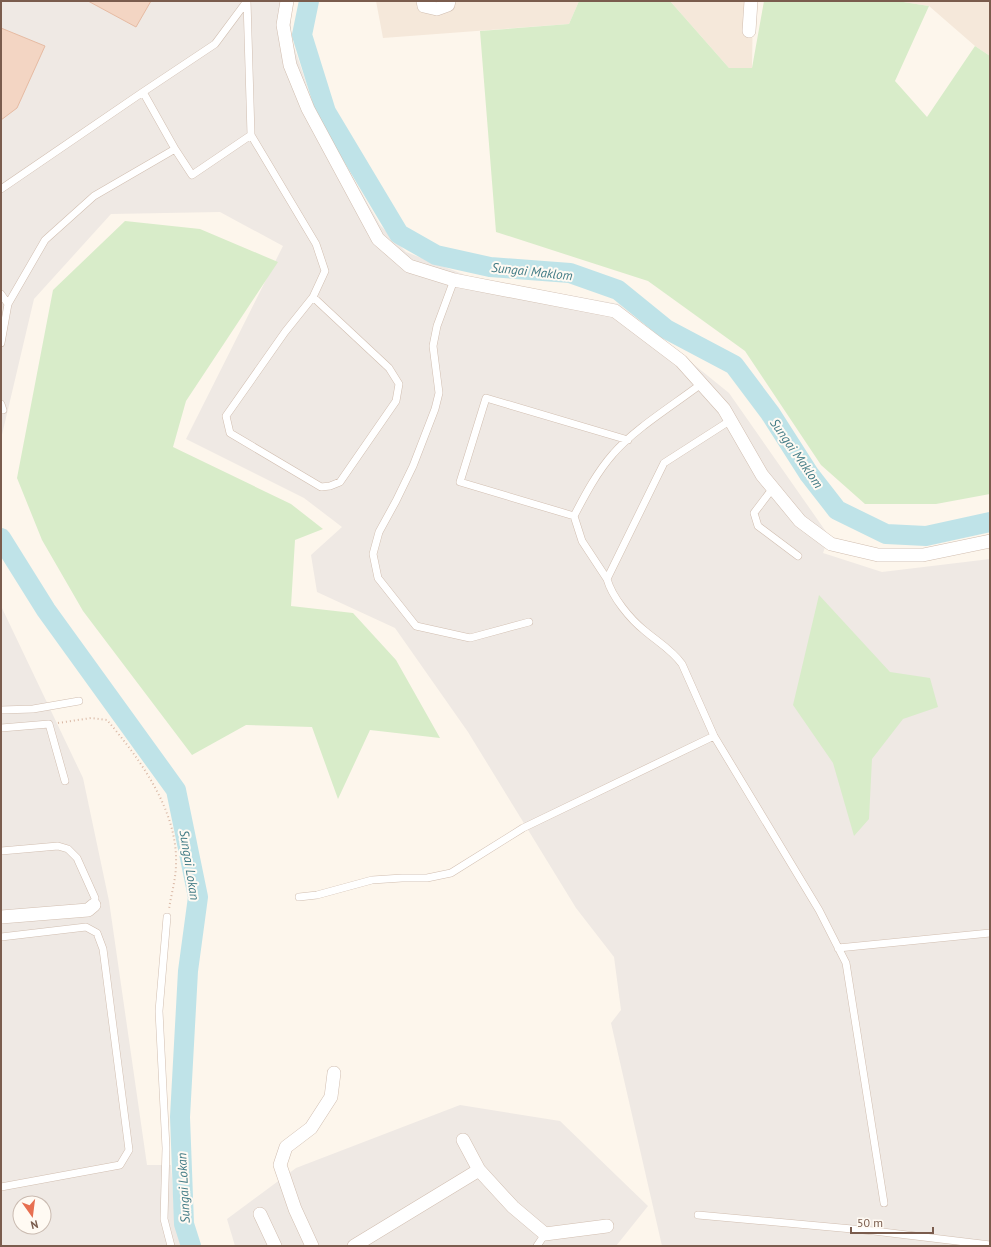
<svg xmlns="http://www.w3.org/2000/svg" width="991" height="1247" viewBox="0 0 991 1247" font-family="'PT Sans',sans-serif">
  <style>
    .residential { fill: #f5e8da }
    .industrial { fill: #efe9e4; fill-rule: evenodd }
    .green { fill: #d8ecc9 }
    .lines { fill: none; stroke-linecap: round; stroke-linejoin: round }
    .river { stroke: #bfe3e8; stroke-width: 20 }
    .building { fill: #f3d5c3; stroke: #e6bba3 }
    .service-casing { stroke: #d1beb0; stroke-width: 8 }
    .minor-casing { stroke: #d1beb0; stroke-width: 14 }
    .path { stroke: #d9b8a5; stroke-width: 2; stroke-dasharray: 1 3; stroke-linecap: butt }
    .service { stroke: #fff; stroke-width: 7 }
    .minor { stroke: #fff; stroke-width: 13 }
    .labels { text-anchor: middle; stroke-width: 4; stroke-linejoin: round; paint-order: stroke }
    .water-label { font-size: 13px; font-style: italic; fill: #437c86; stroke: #fffaf3 }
  </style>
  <rect width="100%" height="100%" fill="#fdf6ec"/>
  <!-- residential -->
  <path class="residential" d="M376,1H579L569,24L383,38Z
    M670,1H753L752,69L729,68Z
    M897,1H990V56L975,46L929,6Z"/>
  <!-- industrial -->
  <path class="industrial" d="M1,1H291V38L316,112L380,225L406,252L473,278L619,304L729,393L829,536L823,553L882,572L990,559V1246H662L611,1023L621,1010L614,957L576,908L468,732L395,628L317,592L311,555L342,527L304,498L186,439L283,246L220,212L111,214L34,299L1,439Z
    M1,606L83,778L109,901L147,1165H171L175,1222L186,1246H1ZM20,1203H44V1227H20Z
    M460,1105L560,1121L648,1206L616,1246H235L227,1219L296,1168Z"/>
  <!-- green -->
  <path class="green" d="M579,1H670L729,68H752L764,1H897L929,6L895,81L927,117L975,46L990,56V494L936,504H865L821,465L745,351L648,281L496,232L480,31L569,24Z
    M125,221L200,229L278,262L186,401L173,447L291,504L323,529L295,540L291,606L353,613L396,660L440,738L370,730L338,799L312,727L246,725L192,755L83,611L42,540L17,478L53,290Z
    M819,595L890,672L930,678L938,707L903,719L872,759L869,819L854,836L833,763L793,705Z"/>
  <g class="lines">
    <!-- river -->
    <path class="river" d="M309,1L302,35L326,112L399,234L436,255L490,267L570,273L618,290L666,329L734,365L770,413L809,474L837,510L886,534L926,536L990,522
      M1,538L46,610L176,790L198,897L188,971L180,1117L184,1224L191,1246"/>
  </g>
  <!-- building -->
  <path class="building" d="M88,1H151L136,27Z
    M1,28L45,46L17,108L1,120Z"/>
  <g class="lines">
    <defs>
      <path id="service" d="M247,1L251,135L316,244L325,271L313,297L285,332L226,416L230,433L321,487L330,486L340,482L396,401L399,384L389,368L313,297
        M175,149L192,175L251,135
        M1,189L143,92
        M454,280L437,326L433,346L439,393L435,409L413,466L396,501L379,532L373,554L378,578L416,626L470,638L529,622
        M1,294L8,304
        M1,343L8,304L45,240L94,196L175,149L143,92L215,44L247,1
        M1,404L3,410
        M731,420L664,463L607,579C612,597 630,619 645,631C658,642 672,650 682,664L714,736L819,910L846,963L884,1203
        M628,440L486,398L460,482L574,516C585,495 597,472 613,454C634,429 675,404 701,384
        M773,488L754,513L758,526L798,556
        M574,516L582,541L607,579
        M1,710L33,709L79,701
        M1,728L49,724L65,781
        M1,851L58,846L68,849L77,858L95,898L94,905
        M299,897L317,895L372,880L402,878H427L451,873L523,828L714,736
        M167,917L159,1011L166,1148L164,1219L171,1246
        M1,937L86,927L97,933L103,949L129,1150L120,1165L1,1187
        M838,948L990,933
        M698,1215L874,1231L990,1245
        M537,1246L545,1234"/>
      <path id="minor" d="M287,1L283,25L290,65L308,109L378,239L409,266L454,280L615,311L681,361L724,409L762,475L800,521L831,544L878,555H923L990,541
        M423,1L424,6L437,9L448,5L449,1
        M749,31L751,1
        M1,917L88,910L94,905
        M463,1140L479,1170L513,1207L545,1234L607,1226
        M260,1214L275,1246
        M312,1246L295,1209L280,1165L286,1147L311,1128L331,1097L334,1073
        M354,1246L479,1170"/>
    </defs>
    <!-- service casing -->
    <use href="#service" class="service-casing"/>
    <!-- minor casing -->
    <use href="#minor" class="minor-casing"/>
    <!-- path -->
    <path class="path" d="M58,723L91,718L107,720C140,759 178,811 176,864C176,879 171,895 169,909"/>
    <!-- service -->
    <use href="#service" class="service"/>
    <!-- minor -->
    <use href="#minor" class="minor"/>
  </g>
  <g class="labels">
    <!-- water labels -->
    <g class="water-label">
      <text transform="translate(532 271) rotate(6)" y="5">Sungai Maklom</text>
      <text transform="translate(797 453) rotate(55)" y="5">Sungai Maklom</text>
      <text transform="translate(190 865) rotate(81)" y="5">Sungai Lokan</text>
      <text transform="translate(183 1188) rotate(-93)" y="5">Sungai Lokan</text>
    </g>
  </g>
  <!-- border -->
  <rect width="991" height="1247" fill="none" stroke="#7a5c4d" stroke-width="4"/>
  <!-- north arrow -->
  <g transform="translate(32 1215) rotate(166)"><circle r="19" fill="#fffaf3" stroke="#cabbb1"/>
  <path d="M0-3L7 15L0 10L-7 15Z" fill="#e76f51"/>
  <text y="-6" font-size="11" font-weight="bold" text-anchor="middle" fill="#7a5c4d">N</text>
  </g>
  <!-- scale -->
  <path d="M851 1227v6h82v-6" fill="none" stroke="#7a5c4d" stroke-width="2"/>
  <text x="857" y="1227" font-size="12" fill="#7a5c4d" stroke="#fffaf3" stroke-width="3" paint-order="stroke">50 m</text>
</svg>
